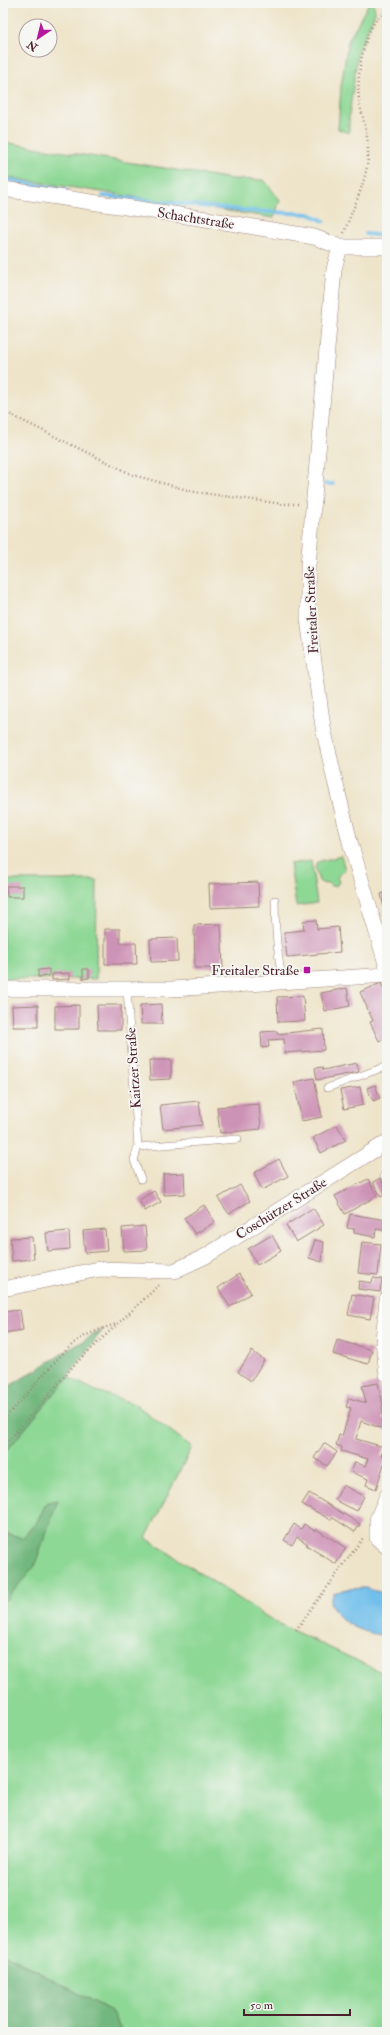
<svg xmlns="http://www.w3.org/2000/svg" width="390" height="2035" viewBox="0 0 390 2035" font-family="'IM FELL Double Pica',serif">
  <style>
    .green { fill: #8ed895; stroke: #6c7c60 }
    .forest { fill: #72b87e; stroke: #5e6c54 }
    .water { fill: #71bfeb; stroke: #5e6f8b }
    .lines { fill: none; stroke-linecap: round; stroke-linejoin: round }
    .stream { stroke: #71bfeb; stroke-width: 4 }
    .building { fill: #cd93b6 }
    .service-casing { stroke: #9c827a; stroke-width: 8 }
    .minor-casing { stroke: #9c827a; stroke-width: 16 }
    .path { stroke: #9c827a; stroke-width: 2.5; stroke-dasharray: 1 3; stroke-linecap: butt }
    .service { stroke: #fff; stroke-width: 7 }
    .minor { stroke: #fff; stroke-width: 15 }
    .poi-dot { fill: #b5179e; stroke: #f6f6f2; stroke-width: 1.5 }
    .labels { text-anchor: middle; stroke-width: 3.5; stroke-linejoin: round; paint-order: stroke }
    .street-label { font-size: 14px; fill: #4a1f2b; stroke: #f6f6f2 }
    .poi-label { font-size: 14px; fill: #4a1f2b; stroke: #f6f6f2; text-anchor: end }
  </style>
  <rect width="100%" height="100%" fill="#f6f6f2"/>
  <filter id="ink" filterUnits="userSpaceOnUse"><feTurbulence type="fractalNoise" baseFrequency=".025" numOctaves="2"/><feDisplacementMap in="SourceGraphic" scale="8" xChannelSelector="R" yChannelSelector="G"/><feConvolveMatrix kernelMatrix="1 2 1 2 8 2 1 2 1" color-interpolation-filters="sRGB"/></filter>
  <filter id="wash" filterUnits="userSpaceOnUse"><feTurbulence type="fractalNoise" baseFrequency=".012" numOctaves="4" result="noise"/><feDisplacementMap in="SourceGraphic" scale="16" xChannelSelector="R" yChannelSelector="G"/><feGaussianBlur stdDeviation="0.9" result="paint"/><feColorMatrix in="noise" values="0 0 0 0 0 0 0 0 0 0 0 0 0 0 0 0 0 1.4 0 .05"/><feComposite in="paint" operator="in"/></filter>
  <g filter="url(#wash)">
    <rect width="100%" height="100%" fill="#eee4c9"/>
    <!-- green -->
    <path class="green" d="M369,3H374L375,13L358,51L349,116V133L338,129L341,87L348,41Z
      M3,142L232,179L264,180L280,200L274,218L3,177Z
      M341,856L345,870L337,877L339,882L336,886H331L328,883L324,884L319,881L315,868L317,862Z
      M311,861L317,903L296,906L290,864Z
      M3,880H97L96,979H3Z
      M68,1377L94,1390L135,1404L192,1447L146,1538L275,1622L379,1671L387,1683V2032H122L111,2011L3,1953V1603L33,1567L47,1502L37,1522L22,1538L5,1533L3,1529V1455Z"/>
    <!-- forest -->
    <path class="forest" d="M103,1329L68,1377L3,1455V1390Z
      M58,1500L34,1567L3,1603V1529L5,1533L23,1538L37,1522L47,1502Z
      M3,1953L111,2011L122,2032H3Z"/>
    <!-- water -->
    <path class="water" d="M365,1588L387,1594V1631L380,1635C358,1631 339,1623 330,1602L334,1593L347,1589Z"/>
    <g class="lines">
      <!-- stream -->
      <path class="stream" d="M3,179L67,191
        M103,196L251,211L309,214L324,221
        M366,234L387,236
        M325,484H333"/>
    </g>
    <g id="blocks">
      <!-- building -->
      <path class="building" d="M258,882L259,906L210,908L209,884Z
        M6,886H23V897H7Z
        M387,892V915H386L381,894Z
        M316,920L317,929L338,927L340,952L287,957L284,932L304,930L303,921Z
        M221,924L223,968H195L194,925Z
        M105,929H120V943H136L137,964H105Z
        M177,938L178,961L151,962L150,939Z
        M49,969V976L38,977V970Z
        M83,969H89V978L83,979Z
        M70,973V979L52,980V974Z
        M381,983L387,997V1038L379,1041L370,1022L373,1021L360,992Z
        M347,988L350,1006L325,1011L321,993Z
        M303,996L305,1021L278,1022L277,997Z
        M161,1004L162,1024H141L140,1005Z
        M38,1005V1027H13L12,1006Z
        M79,1005V1029H55V1006Z
        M97,1005H121V1030H98Z
        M323,1029L324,1050L285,1053L284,1039L268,1040L269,1047L262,1048L261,1032L277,1031V1034Z
        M149,1060H171V1079L150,1080Z
        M357,1063L359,1072L317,1080L315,1068L322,1067L323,1070Z
        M314,1078L322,1117L302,1121L294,1082Z
        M375,1085L380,1098L373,1101L367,1088Z
        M360,1087L363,1105L344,1109L340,1090Z
        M199,1101L202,1125L163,1129L160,1105Z
        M259,1104L261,1129L220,1133L217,1107Z
        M337,1125L346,1140L321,1153L313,1138Z
        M279,1159L288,1176L262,1190L254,1173Z
        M184,1173L185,1194L164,1195L163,1174Z
        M380,1178L387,1191V1193L381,1197L373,1182Z
        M368,1179L377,1196L345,1214L335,1196Z
        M240,1185L250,1201L229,1214L218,1198Z
        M154,1191L161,1202L145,1211L139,1200Z
        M204,1205L215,1222L195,1234L184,1218Z
        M313,1208L324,1225L296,1242L286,1225Z
        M350,1214L387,1220V1231L376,1229L375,1237L354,1233V1229L347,1228Z
        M145,1226L147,1250L124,1251L122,1228Z
        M105,1229L107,1251L85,1253L83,1231Z
        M69,1231L70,1249L48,1251L46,1233Z
        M272,1235L281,1251L257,1265L248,1249Z
        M32,1237L34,1259L12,1261L10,1238Z
        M315,1240L324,1242L322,1262L309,1258Z
        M362,1242L381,1244L378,1275L358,1273Z
        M239,1274L251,1293L230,1307L218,1288Z
        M373,1278L382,1279L380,1292L358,1289L359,1281L372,1283Z
        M352,1294L374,1298L370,1319L348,1315Z
        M20,1310L23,1330L3,1333V1312Z
        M337,1340L372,1350L368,1364L333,1354Z
        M252,1351L264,1360L251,1381L238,1372Z
        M378,1383L383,1406L382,1407L383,1419H387L386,1430L361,1421L356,1439L384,1447L381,1456L386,1458L376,1489L366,1485L368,1479L351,1472L355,1462L365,1466L368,1459L341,1451L342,1447L336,1445L339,1435L342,1436L351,1408L346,1407L349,1398L366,1403L362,1386Z
        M324,1443L337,1452L327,1466L314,1458Z
        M343,1485L364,1496L357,1511L335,1500Z
        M309,1493L360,1524L355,1532L333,1518L331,1520L302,1504Z
        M294,1524L301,1529L304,1524L315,1531L316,1529L346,1548L336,1564L306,1545L308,1544L297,1537L292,1545L284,1540Z"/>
    </g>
  </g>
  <g filter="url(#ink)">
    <use href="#blocks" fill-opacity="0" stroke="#9c827a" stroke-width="1"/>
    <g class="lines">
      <defs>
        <path id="service" d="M275,900C275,928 277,955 283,982
          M127,989L138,1147L134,1160L141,1179
          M327,1088L387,1066
          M138,1147L238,1139
          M384,1175L387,1181"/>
        <path id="minor" d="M3,189L200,218L314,237L340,247H387
          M340,247L334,269L308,566V619L323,727L335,781L350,842L387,967
          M3,989H172L387,975
          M3,1289L99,1269L174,1271L206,1256L387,1142
          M387,1299L383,1341L387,1374
          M387,1496L377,1520V1538L387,1547"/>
      </defs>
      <!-- service casing -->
      <use href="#service" class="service-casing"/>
      <!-- minor casing -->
      <use href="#minor" class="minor-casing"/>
      <!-- path -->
      <path class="path" d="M344,233C353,207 369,178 368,151C368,135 364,121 360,106C355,83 362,39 376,20C380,16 384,13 387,9
        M3,411L133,475L195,492L283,504H301
        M3,1419C28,1396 47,1367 72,1345C84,1334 101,1329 116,1324
        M3,1447L75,1364L159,1285
        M296,1630L363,1538"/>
      <!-- service -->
      <use href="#service" class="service"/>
      <!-- minor -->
      <use href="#minor" class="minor"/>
    </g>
  </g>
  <!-- markers -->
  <rect class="poi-dot" x="303" y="966" width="8" height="8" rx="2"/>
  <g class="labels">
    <!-- street labels -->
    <g class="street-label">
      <text transform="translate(196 218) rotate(9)" y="5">Schachtstraße</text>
      <text transform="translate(311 610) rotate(-93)" y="5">Freitaler Straße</text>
      <text transform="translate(133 1068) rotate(-94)" y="5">Kaitzer Straße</text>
      <text transform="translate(281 1208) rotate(-32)" y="5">Coschützer Straße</text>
    </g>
    <!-- poi labels -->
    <g class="poi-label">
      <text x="299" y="975">Freitaler Straße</text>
    </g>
  </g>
  <!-- margin -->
  <rect width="390" height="2035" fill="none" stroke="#f6f6f2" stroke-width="16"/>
  <!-- north arrow -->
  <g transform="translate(38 38) rotate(215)"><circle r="19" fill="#f6f6f2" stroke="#b1a0a2"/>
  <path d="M0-3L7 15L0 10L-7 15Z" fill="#b5179e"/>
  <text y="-6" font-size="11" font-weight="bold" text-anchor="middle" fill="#4a1f2b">N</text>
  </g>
  <!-- scale -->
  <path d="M244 2009v6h106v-6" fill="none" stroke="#4a1f2b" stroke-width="2"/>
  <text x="250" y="2009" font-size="12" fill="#4a1f2b" stroke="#f6f6f2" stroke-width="3" paint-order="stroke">50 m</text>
</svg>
